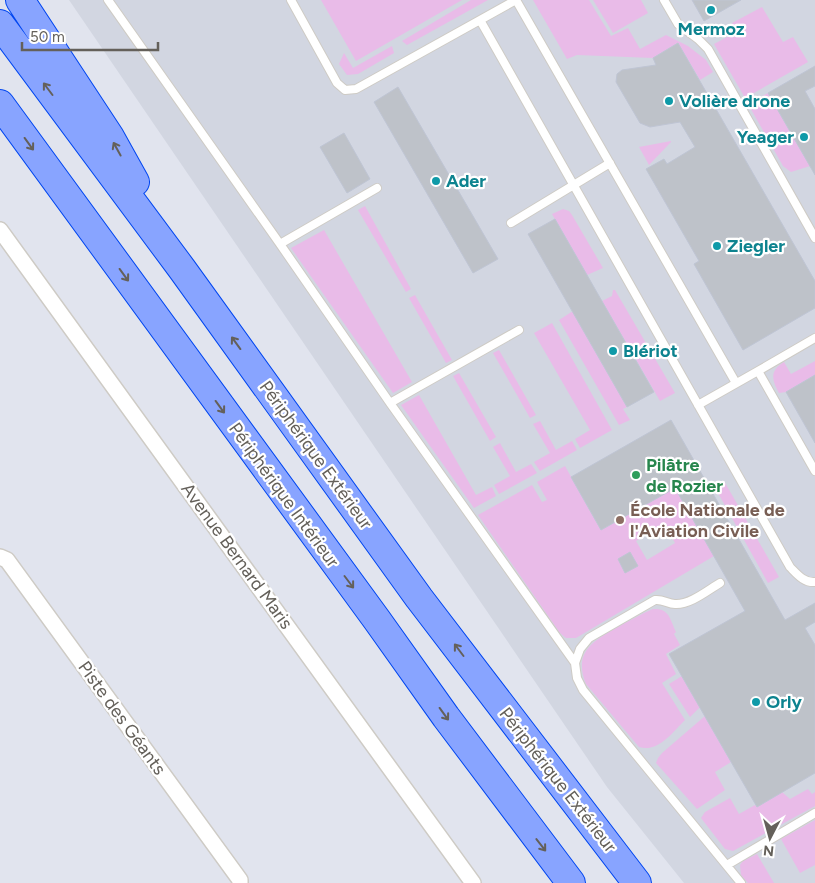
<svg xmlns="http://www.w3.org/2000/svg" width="815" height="883" viewBox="0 0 815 883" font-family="Figtree,sans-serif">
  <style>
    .education { fill: #d2d6e1 }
    .green { fill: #e9bbe8; fill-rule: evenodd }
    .building { fill: #bec2c9; stroke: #bfc5d4 }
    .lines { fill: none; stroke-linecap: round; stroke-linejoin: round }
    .lane-casing { stroke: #cecbc5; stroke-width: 10 }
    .street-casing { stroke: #cecbc5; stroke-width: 18 }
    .highway-casing { stroke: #0046f0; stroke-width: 30 }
    .lane { stroke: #fff; stroke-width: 8 }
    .street { stroke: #fff; stroke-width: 15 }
    .highway { stroke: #88a4ff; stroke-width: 28 }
    .oneway { stroke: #64605a }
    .culture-dot { fill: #0f9aa8; stroke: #fff; stroke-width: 2 }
    .leisure-dot { fill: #2e9e5b; stroke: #fff; stroke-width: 2 }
    .education-dot { fill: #8d6e63; stroke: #fff; stroke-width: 2 }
    .labels { text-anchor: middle; stroke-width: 4.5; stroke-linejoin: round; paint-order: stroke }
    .culture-label { font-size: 18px; font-weight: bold; fill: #0d838f; stroke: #fff; text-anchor: start }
    .street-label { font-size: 18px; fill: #64605a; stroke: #fff }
    .leisure-label { font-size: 18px; font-weight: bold; fill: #27864d; stroke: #fff; text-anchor: start }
    .education-label { font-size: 18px; font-weight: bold; fill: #785e54; stroke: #fff; text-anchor: start }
  </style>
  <rect width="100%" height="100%" fill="#e1e4ee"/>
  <!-- education -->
  <path class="education" d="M69,0H815V883H684L607,787Z"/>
  <!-- green -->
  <path class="green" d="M321,0H462L356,61Z
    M471,0H488L407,45L402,41Z
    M533,0H589L611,36L628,28L640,49L666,35L688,46L706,60L713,72L700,80L678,43L653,58L577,55L567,59Z
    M593,0H641L648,13L613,33Z
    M762,7L783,42L793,37L808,62L745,98L714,44L737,32L732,23Z
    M392,46L394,53L358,74L347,75L339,64L344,53L353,68Z
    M768,93L810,166L791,172L783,166L748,104Z
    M671,141V142L649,165L639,147Z
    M365,206L411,289L406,292L358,210Z
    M563,209L569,211L572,215L603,268L587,275L552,214Z
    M324,230L412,382L393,393L291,248Z
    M613,290H615L675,393L660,401L602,301L612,296Z
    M415,295L452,360L446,363L409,298Z
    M573,311L627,407L623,409L630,420L619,425L559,320Z
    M552,323L612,430L580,448L575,439L590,430L534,333Z
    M499,350L536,415L530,418L493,353Z
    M815,361V375L786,392L779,393C772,380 769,371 784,362L791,374Z
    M459,373L496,437L490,441L453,376Z
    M419,395L476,495L492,487L496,496L474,508L401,405Z
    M540,421L556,450L572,441L577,450L540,471L534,462L550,453L533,424Z
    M500,443L516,472L531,464L537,473L499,494L494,485L510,476L493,447Z
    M565,466L601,530L675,488L714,556L576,638H566L560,633L478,515L532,485L542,502L547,500L537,482ZM664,524L675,543L647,560L636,541Z
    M717,481L719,484L724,481L779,577L768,583L713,484Z
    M653,609C669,608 670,619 676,632L674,634L680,645L666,654L676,674L662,683L685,720C672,733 658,753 639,747L586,684C573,652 593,641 618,627C629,621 641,614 653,609Z
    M682,676L700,707L690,717L669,684Z
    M705,716L731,762L715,772L725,790L697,809L656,763L658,758L662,753Z
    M808,789L812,794L815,792V806L733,851L725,849L701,818L705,812L730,798L739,814L755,805L757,807L782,792L790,799Z
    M815,820V865L800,873L781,839Z
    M757,854L774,883H748L741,875L740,865L743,861Z"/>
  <!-- building -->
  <path class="building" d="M692,0H741L704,21Z
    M678,43L815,281V308L743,350L694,264L699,261L646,169L664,159L667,164L695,147L680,122L650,127L640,123L616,82L617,74L622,70L656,65L653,58Z
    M815,66V86L805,91L815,109V175L768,93Z
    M398,87L498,259L473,273L374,102Z
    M344,133L370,179L347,193L320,147Z
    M555,219L654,392L627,407L528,234Z
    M815,375V443L786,392Z
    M671,420L785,620L815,603V622L805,628L815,645V773L757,807L669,654L745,611L675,488L601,530L571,477Z
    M630,552L638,566L625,573L618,559Z"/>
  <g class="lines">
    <defs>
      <path id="lane" d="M108,0L280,244L390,403L575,663
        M291,0L337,83L345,90L356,89L516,0
        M516,0L736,383
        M664,0L678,24L698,39L708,49L815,238
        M480,20L790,567C797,574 804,583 815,582
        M511,223L610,163
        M280,244L377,188
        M758,371L815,338
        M390,403L519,330
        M698,405L758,371L815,471
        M720,583C708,590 690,605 675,604C668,604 663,599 655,600L589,638L580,649L575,663L577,678L583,690L741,883
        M727,865L815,813"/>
      <path id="street" d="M0,230L473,883
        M0,557L7,560L240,880V883"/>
      <path id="highway" d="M20,0L110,137L135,182
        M0,24L182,269L419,598L637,883
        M0,104L377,620L446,717L571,883"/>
    </defs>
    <!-- lane casing -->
    <use href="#lane" class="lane-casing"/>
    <!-- street casing -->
    <use href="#street" class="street-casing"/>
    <!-- highway casing -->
    <use href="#highway" class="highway-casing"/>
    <!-- lane -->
    <use href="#lane" class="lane"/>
    <!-- street -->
    <use href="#street" class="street"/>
    <!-- highway -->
    <use href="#highway" class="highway"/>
  </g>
  <!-- one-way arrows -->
  <defs><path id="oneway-shaft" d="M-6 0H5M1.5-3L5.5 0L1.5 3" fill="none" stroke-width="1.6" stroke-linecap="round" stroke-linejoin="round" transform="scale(1.25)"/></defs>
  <g class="oneway">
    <use href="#oneway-shaft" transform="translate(48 89) rotate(-127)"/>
    <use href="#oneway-shaft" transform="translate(29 144) rotate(54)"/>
    <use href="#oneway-shaft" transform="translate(117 149) rotate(-119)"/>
    <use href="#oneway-shaft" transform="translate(124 275) rotate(54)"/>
    <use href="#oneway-shaft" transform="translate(236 343) rotate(-126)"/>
    <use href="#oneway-shaft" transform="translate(220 407) rotate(54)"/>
    <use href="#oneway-shaft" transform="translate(349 582) rotate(53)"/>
    <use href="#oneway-shaft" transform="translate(459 650) rotate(-127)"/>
    <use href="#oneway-shaft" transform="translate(444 714) rotate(54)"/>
    <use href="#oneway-shaft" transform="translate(541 845) rotate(52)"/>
  </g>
  <!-- markers -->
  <g class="culture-dot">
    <circle cx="711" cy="10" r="5"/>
    <circle cx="669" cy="101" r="5"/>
    <circle cx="804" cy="137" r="5"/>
    <circle cx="436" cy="181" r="5"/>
    <circle cx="717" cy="246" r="5"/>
    <circle cx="613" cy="351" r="5"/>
    <circle cx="756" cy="702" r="5"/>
  </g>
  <circle class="leisure-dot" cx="636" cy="475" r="5"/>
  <circle class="education-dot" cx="620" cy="520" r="5"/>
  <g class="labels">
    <!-- culture labels -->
    <g class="culture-label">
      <text x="711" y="35" text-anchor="middle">Mermoz</text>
      <text x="679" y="107">Volière drone</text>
      <text x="794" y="143" text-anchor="end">Yeager</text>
      <text x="446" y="187">Ader</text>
      <text x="727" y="252">Ziegler</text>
      <text x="623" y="357">Blériot</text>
      <text x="766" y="708">Orly</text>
    </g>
    <!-- street labels -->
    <g class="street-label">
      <text transform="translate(316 455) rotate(54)" y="6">Périphérique Extérieur</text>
      <text transform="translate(284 495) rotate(54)" y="6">Périphérique Intérieur</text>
      <text transform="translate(237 556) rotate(54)" y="6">Avenue Bernard Maris</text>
      <text transform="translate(122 718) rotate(54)" y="6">Piste des Géants</text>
      <text transform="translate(558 780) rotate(52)" y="6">Périphérique Extérieur</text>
    </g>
    <!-- leisure labels -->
    <g class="leisure-label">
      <text x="646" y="471">Pilâtre<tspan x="646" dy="21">de Rozier</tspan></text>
    </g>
    <!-- education labels -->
    <g class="education-label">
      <text x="630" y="516">École Nationale de<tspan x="630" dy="21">l'Aviation Civile</tspan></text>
    </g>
  </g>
  <!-- north arrow -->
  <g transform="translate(770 838) rotate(186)" stroke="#ffffff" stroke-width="4" paint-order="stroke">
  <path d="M0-4L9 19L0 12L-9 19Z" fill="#64605a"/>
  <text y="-8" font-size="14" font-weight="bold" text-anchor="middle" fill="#64605a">N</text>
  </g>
  <!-- scale -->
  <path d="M22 42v8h136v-8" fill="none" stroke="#64605a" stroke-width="2.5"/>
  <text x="30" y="42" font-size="15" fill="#64605a" stroke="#ffffff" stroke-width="4" paint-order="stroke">50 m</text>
</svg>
